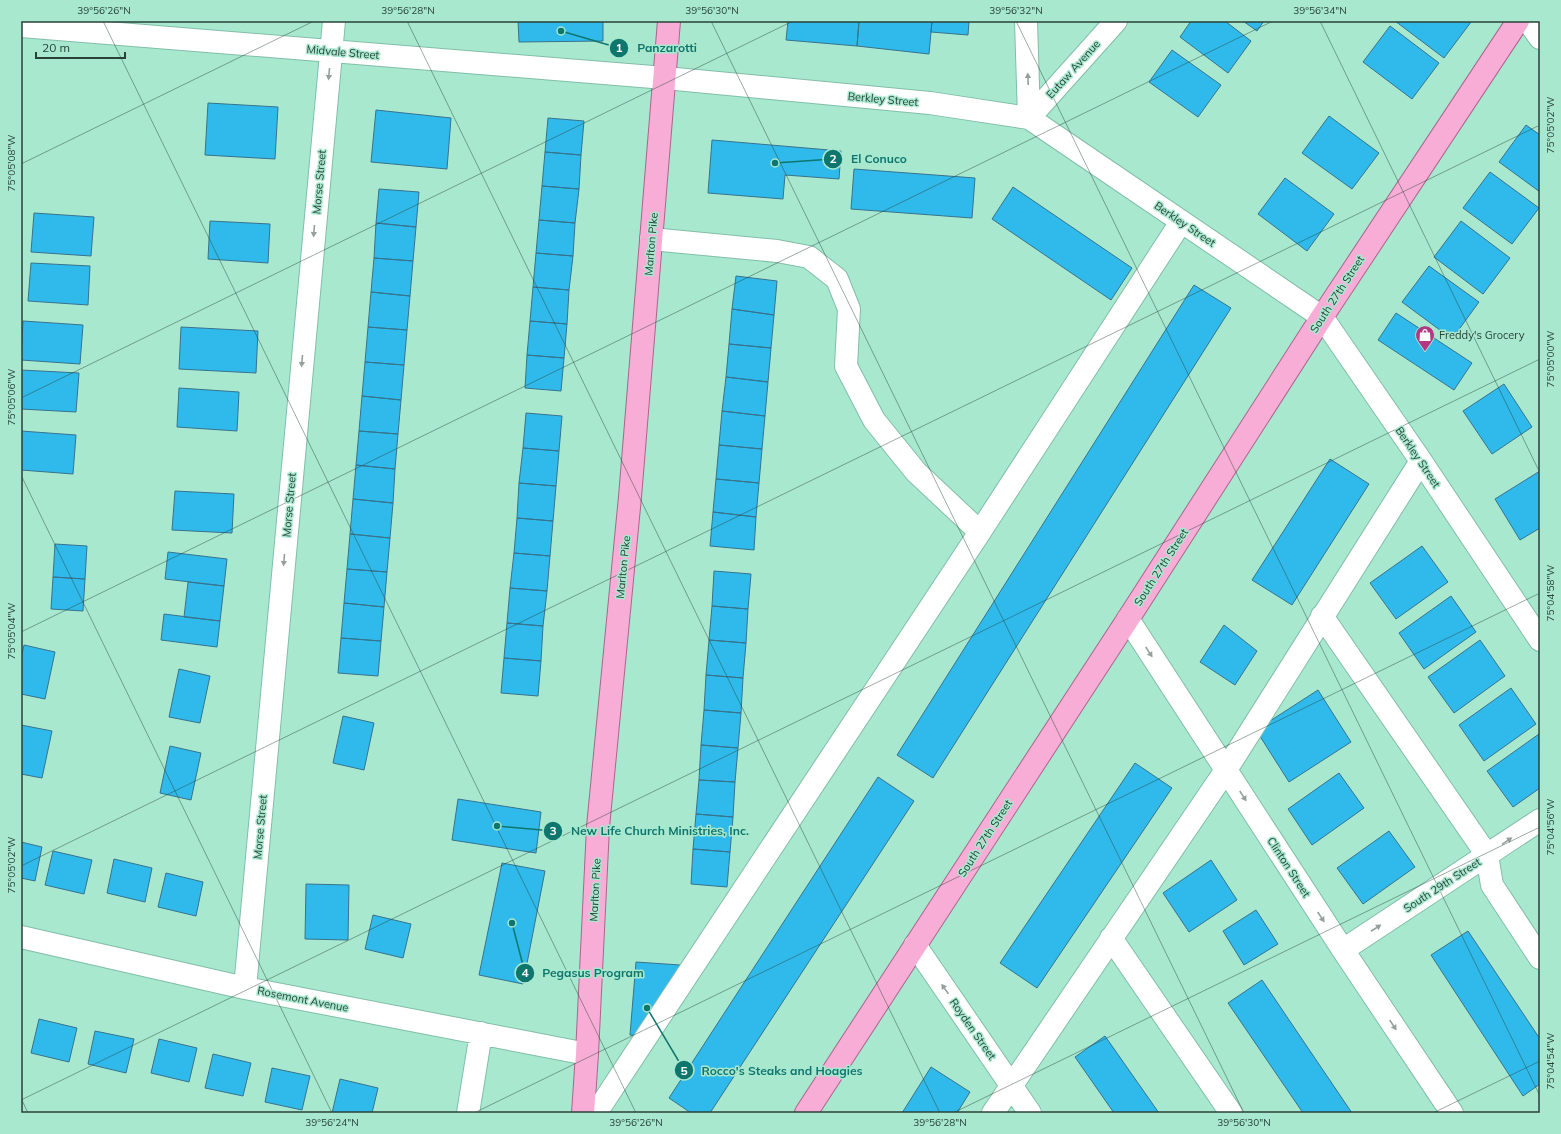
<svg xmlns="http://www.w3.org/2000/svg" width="1561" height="1134" viewBox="0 0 1561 1134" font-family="Mulish,sans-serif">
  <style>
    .building { fill: #2fbaeb; stroke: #37738d }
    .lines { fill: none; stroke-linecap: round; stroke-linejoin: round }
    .minor-casing { stroke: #80bfa7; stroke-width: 24 }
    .major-casing { stroke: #ac648d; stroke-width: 24 }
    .minor { stroke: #fff; stroke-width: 22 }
    .major { stroke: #f8add6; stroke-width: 22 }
    .oneway { fill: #94a09c }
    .ticks { fill: none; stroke: #284238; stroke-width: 1; stroke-opacity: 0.45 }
    .labels { text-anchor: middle; stroke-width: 3; stroke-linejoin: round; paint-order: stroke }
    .street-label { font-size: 11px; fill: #284238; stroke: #a8e8cf }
    .poi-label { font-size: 11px; fill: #284238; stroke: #a8e8cf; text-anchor: start }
    .leader { fill: none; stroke: #0f766e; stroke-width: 1.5 }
    .callout-dot { fill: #0f766e; stroke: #a8e8cf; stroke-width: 1.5 }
    .mark-label { font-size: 12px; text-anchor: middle; font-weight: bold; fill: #fff }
    .callout-label { font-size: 12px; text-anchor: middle; font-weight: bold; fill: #0f766e; stroke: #a8e8cf; stroke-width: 3; stroke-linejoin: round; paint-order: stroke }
    .neatline { fill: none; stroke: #284238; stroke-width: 1.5 }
    .ticks-label { font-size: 10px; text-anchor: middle; fill: #284238 }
  </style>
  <rect width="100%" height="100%" fill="#a8e8cf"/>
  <!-- building -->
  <path class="building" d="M518,21H603V41L519,42Z
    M788,21H859L857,46L786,40Z
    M859,21H932L929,54L857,46Z
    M932,21H969L968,35L931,32Z
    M1191,21H1225L1251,41L1228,73L1180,37Z
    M1243,21H1264L1257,31Z
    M1395,21H1470L1471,22L1444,58Z
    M1390,26L1439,63L1412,99L1363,62Z
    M1172,50L1221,85L1198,117L1149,82Z
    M208,103L278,107L275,159L205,155Z
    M376,110L451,118L447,169L371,162Z
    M1329,116L1379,153L1352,189L1302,153Z
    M548,118L584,121L581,155L545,152Z
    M1526,125L1540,135V192L1499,162Z
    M712,140L841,151L839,179L785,175L783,199L708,193Z
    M545,152L581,155L579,189L542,186Z
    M854,169L975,178L972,218L851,209Z
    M1490,172L1539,208L1512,244L1463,208Z
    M1285,178L1334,214L1307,251L1258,214Z
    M542,186L579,189L575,223L539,220Z
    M1013,187L1132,268L1111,300L992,219Z
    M379,189L419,192L416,227L376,223Z
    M34,213L94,217L91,256L31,252Z
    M539,220L575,223L573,256L536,253Z
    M210,221L270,224L268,263L208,259Z
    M1461,221L1510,258L1483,294L1434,257Z
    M376,223L416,227L413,261L374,258Z
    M536,253L573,256L569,290L533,287Z
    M374,258L413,261L410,296L371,292Z
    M31,263L90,266L88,305L28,301Z
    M1429,266L1479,302L1452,339L1402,302Z
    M736,276L777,281L774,315L732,309Z
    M1194,285L1231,308L933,778L897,755Z
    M533,287L569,290L567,324L530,321Z
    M371,292L410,296L407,330L368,327Z
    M732,309L774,315L771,348L729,344Z
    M1396,313L1472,363L1454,390L1378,340Z
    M23,321L83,325L80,364L21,360Z
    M530,321L567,324L564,358L527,355Z
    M181,327L258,331L256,373L179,369Z
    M368,327L407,330L404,365L365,362Z
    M729,344L771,348L768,382L726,377Z
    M527,355L564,358L561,391L525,388Z
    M365,362L404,365L401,400L362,396Z
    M21,370L79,373L76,412L21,409Z
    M726,377L768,382L765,416L722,411Z
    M1504,384L1532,427L1492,454L1463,411Z
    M179,388L239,392L237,431L177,427Z
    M362,396L401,400L398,434L359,431Z
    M722,411L765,416L762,449L719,445Z
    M526,413L562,416L559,451L523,448Z
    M21,431L76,435L73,474L21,470Z
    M359,431L398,434L395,469L356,465Z
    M719,445L762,449L759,483L716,479Z
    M523,448L559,451L556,486L519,483Z
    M1330,459L1369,484L1292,605L1252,580Z
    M356,465L395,469L393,503L353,499Z
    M1540,471V528L1520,540L1495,499Z
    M716,479L759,483L756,517L713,512Z
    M519,483L556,486L553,521L517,518Z
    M175,491L234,494L232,533L172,530Z
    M353,499L393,503L390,538L350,534Z
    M713,512L756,517L754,550L710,546Z
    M517,518L553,521L550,556L514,553Z
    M350,534L390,538L387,572L347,569Z
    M55,544L87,546L85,579L53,577Z
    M1422,546L1448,582L1396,619L1370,583Z
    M168,552L227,559L224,586L165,579Z
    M514,553L550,556L547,591L510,588Z
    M347,569L387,572L384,607L344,603Z
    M714,571L751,574L748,609L712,606Z
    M53,577L85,579L83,611L51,609Z
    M188,582L224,586L220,621L184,617Z
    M510,588L547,591L543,626L507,623Z
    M1451,596L1476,632L1424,669L1399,633Z
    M344,603L384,607L381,641L341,638Z
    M712,606L748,609L746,643L709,640Z
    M164,614L220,621L217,647L161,640Z
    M507,623L543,626L541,661L504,658Z
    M1224,625L1257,651L1235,685L1200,662Z
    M341,638L381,641L378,676L338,673Z
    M709,640L746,643L743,678L706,675Z
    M1480,640L1505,676L1454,713L1428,677Z
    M24,645L55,652L45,699L21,694V659Z
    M504,658L541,661L538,696L501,693Z
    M179,669L210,676L200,723L169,717Z
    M706,675L743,678L741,713L704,710Z
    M1511,688L1536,724L1484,761L1459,725Z
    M1318,690L1351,742L1289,782L1256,730Z
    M704,710L741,713L738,748L701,745Z
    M343,716L374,723L364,770L333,763Z
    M21,725L52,731L42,778L21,774Z
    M1539,734L1540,788L1513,807L1487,771Z
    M701,745L738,748L735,782L699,780Z
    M170,746L201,753L191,800L160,793Z
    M1135,763L1172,788L1037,988L1000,963Z
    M1339,773L1364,808L1312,845L1288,809Z
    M878,777L914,801L710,1113H691L669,1098Z
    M699,780L735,782L733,817L696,814Z
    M458,799L541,812L536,853L452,840Z
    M696,814L733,817L730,852L693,849Z
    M1389,831L1415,867L1363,904L1337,868Z
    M21,842L42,847L35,881L21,878Z
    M693,849L730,852L727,887L691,884Z
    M53,851L92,860L84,894L45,885Z
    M114,859L152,868L145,902L107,893Z
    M1211,860L1237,900L1189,932L1163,893Z
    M502,863L545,871L523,984L479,975Z
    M166,873L203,882L196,916L158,907Z
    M306,884L349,885L348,940L305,939Z
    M1256,910L1278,944L1244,965L1223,931Z
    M373,915L411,924L403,958L365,949Z
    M1468,931L1540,1039V1084L1523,1096L1431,955Z
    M636,962L680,965L679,981L643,1036L630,1035Z
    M1262,980L1352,1113H1303L1228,1003Z
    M39,1019L77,1028L69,1062L31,1053Z
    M95,1031L134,1039L126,1073L88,1064Z
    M1105,1036L1159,1113H1114L1075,1057Z
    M159,1039L197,1048L189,1082L151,1073Z
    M213,1054L251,1063L243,1096L205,1088Z
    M931,1067L970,1092L957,1113H902Z
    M272,1068L310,1076L302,1110L265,1102Z
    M340,1079L378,1088L372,1113H332Z"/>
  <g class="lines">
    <defs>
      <path id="minor" d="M1026,21L1029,118
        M1528,21L1540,38
        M21,26L665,78L930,103L1029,118L1322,317L1421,461L1540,640
        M1029,118L1116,21
        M651,239L777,251L809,257L837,279L849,309L846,366L874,420L916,472L980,532
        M1322,616L1487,855L1492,885L1540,958
        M1128,619L1343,950L1452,1113
        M21,937L245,988L587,1054
        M1111,938L1231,1113
        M915,945L1030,1113
        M1343,950L1540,820
        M245,988L334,21
        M468,1113L481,1033
        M596,1113L980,532L1181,222
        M993,1113L1226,770L1421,461"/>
      <path id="major" d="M583,1113L587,1054L598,827L630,497L669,21
        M806,1113L1128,619L1322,317L1518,21"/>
    </defs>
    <!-- minor casing -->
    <use href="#minor" class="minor-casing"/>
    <!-- major casing -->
    <use href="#major" class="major-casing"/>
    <!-- minor -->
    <use href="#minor" class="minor"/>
    <!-- major -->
    <use href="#major" class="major"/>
  </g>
  <!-- one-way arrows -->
  <defs><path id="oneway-solid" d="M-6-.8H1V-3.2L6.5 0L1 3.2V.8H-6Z"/></defs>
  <g class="oneway">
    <use href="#oneway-solid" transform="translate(329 74) rotate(95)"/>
    <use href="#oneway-solid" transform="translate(1028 79) rotate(-92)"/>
    <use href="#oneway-solid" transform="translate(314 231) rotate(95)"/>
    <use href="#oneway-solid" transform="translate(302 361) rotate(95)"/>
    <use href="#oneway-solid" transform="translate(284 560) rotate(95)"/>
    <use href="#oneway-solid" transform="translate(1149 652) rotate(57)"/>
    <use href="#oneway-solid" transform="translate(1243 796) rotate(57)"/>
    <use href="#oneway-solid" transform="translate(1507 841) rotate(-34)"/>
    <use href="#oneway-solid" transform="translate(1321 917) rotate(57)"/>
    <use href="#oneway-solid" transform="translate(1376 928) rotate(-33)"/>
    <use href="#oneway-solid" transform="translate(945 989) rotate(-125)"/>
    <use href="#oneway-solid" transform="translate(1393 1025) rotate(56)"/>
  </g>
  <!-- ticks -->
  <path class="ticks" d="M103,21L636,1113M407,21L940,1113M711,21L1244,1113M1016,21L1540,1096M1320,21L1540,473M21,164L314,21M21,398L793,21M21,475L332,1113M21,632L1273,21M21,866L1540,125M21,1098L28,1113M21,1100L1540,359M474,1113L1540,593M953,1113L1540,827M1433,1113L1540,1061"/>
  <!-- icons -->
  <defs>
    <symbol id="shop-pin" viewBox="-11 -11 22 30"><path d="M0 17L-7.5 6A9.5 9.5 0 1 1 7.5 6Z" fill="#b53682" stroke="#a8e8cf"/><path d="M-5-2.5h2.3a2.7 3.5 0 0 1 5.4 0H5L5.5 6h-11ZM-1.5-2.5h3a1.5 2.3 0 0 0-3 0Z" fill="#fff"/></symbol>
  </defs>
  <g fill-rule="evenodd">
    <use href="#shop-pin" x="1414" y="324" width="22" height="30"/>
  </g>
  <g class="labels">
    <!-- street labels -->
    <g class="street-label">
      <text transform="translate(343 52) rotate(5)" y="4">Midvale Street</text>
      <text transform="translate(1073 69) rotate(-48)" y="4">Eutaw Avenue</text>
      <text transform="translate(883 99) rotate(5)" y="4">Berkley Street</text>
      <text transform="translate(319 182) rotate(-85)" y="4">Morse Street</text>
      <text transform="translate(1185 224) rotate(34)" y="4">Berkley Street</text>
      <text transform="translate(651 244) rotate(-85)" y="4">Marlton Pike</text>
      <text transform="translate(1337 294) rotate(-57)" y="4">South 27th Street</text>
      <text transform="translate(1418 457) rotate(56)" y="4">Berkley Street</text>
      <text transform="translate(289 505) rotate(-85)" y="4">Morse Street</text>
      <text transform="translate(623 567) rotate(-84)" y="4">Marlton Pike</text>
      <text transform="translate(1161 567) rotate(-57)" y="4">South 27th Street</text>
      <text transform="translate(260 827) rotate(-85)" y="4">Morse Street</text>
      <text transform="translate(985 838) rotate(-57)" y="4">South 27th Street</text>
      <text transform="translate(1289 867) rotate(57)" y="4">Clinton Street</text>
      <text transform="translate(1442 885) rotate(-33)" y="4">South 29th Street</text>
      <text transform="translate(595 890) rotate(-87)" y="4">Marlton Pike</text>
      <text transform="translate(303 999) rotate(11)" y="4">Rosemont Avenue</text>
      <text transform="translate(973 1029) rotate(55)" y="4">Royden Street</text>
    </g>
    <!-- poi labels -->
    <g class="poi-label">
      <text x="1439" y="339">Freddy's Grocery</text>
    </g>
  </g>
  <!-- callouts -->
  <path class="leader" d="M561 31L619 48M775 163L833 159M497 826L553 831M512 923L525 973M647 1008L684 1070"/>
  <g class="callout-dot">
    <circle cx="561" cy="31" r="4"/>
    <circle cx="775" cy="163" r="4"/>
    <circle cx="497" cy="826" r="4"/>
    <circle cx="512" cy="923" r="4"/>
    <circle cx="647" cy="1008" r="4"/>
    <circle cx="619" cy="48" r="10"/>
    <circle cx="833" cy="159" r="10"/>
    <circle cx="553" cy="831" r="10"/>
    <circle cx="525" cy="973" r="10"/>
    <circle cx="684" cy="1070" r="10"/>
  </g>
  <g class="mark-label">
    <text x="619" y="52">1</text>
    <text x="833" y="163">2</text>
    <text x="553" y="835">3</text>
    <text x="525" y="977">4</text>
    <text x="684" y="1075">5</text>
  </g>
  <g class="callout-label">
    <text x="667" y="52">Panzarotti</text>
    <text x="879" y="163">El Conuco</text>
    <text x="660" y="835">New Life Church Ministries, Inc.</text>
    <text x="593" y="977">Pegasus Program</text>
    <text x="782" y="1075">Rocco's Steaks and Hoagies</text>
  </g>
  <!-- border -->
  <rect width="1561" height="1134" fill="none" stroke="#a8e8cf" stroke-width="44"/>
  <!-- scale -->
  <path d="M36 52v6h89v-6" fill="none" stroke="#284238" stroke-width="2"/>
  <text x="42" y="52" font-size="12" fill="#284238" stroke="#a8e8cf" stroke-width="3" paint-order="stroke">20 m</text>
  <rect x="22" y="22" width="1517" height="1090" class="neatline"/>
  <g class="ticks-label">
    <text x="104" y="14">39°56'26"N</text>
    <text x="408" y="14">39°56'28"N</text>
    <text x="712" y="14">39°56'30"N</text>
    <text x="1016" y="14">39°56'32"N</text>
    <text x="1320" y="14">39°56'34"N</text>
    <text transform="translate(1550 125) rotate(-90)" y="4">75°05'02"W</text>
    <text transform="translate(11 163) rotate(-90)" y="4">75°05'08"W</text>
    <text transform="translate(1550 359) rotate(-90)" y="4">75°05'00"W</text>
    <text transform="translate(11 397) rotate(-90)" y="4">75°05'06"W</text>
    <text transform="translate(1550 593) rotate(-90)" y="4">75°04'58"W</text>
    <text transform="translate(11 631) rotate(-90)" y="4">75°05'04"W</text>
    <text transform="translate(1550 827) rotate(-90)" y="4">75°04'56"W</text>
    <text transform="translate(11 865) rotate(-90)" y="4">75°05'02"W</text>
    <text transform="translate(1550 1061) rotate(-90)" y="4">75°04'54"W</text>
    <text x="332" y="1126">39°56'24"N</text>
    <text x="636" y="1126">39°56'26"N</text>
    <text x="940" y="1126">39°56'28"N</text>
    <text x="1244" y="1126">39°56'30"N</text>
  </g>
</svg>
